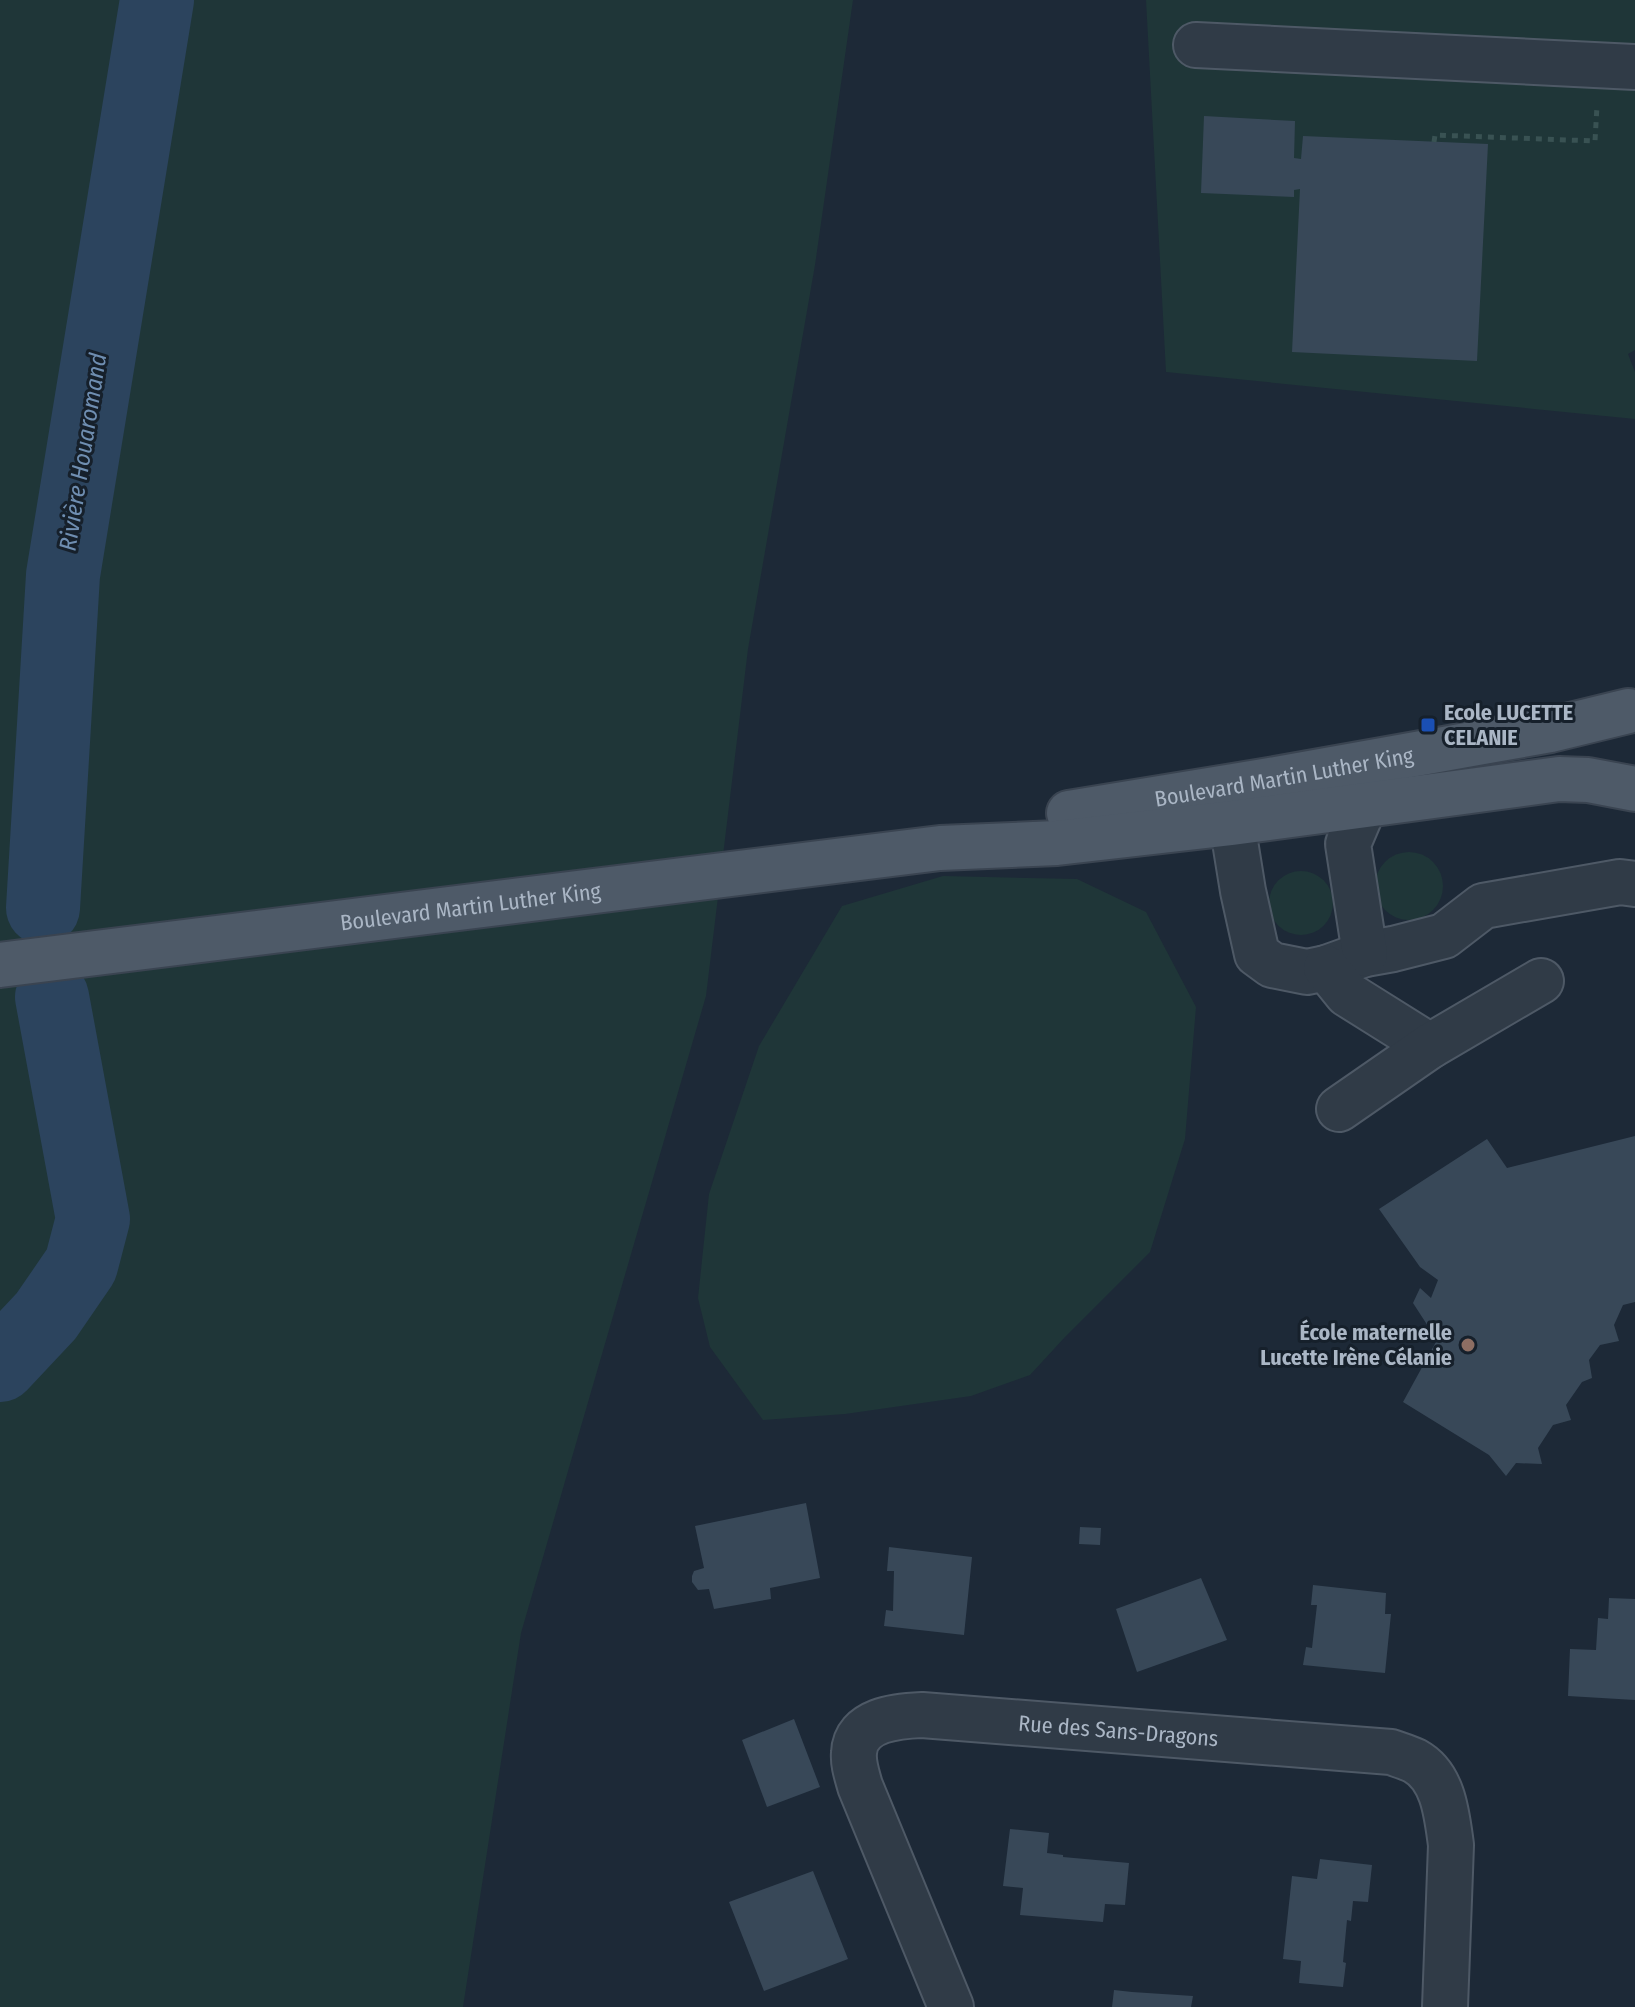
<svg xmlns="http://www.w3.org/2000/svg" width="1635" height="2007" viewBox="0 0 1635 2007" font-family="'Fira Sans Condensed',sans-serif">
  <style>
    .green { fill: #1f3638 }
    .lines { fill: none; stroke-linecap: round; stroke-linejoin: round }
    .river { stroke: #2c445e; stroke-width: 74 }
    .building { fill: #384858 }
    .minor-casing { stroke: #4e5966; stroke-width: 48 }
    .major-casing { stroke: #3a4451; stroke-width: 48 }
    .path { stroke: #395253; stroke-width: 5; stroke-dasharray: 6 6; stroke-linecap: butt }
    .minor { stroke: #303b47; stroke-width: 44 }
    .major { stroke: #4e5a68; stroke-width: 44 }
    .transit-dot { fill: #1a4fb4; stroke: #16202b; stroke-width: 3 }
    .education-dot { fill: #8d6e63; stroke: #16202b; stroke-width: 3 }
    .labels { text-anchor: middle; stroke-width: 6; stroke-linejoin: round; paint-order: stroke }
    .poi-label { font-size: 22px; font-weight: bold; fill: #aab6c5; stroke: #16202b; text-anchor: start }
    .street-label { font-size: 22px; fill: #aab6c5; stroke: #16202b }
    .water-label { font-size: 24px; font-style: italic; fill: #6f8eb1; stroke: #16202b }
  </style>
  <rect width="100%" height="100%" fill="#1d2937"/>
  <!-- green -->
  <path class="green" d="M0,0H853L815,265L748,649L706,996L521,1633L463,2007H0Z
    M1146,0H1635V350L1628,354L1635,372V419L1166,372Z
    M1375 886a34 34 0 1 1 68 0a34 34 0 1 1-68 0Z
    M1269 903a32 32 0 1 1 64 0a32 32 0 1 1-64 0Z
    M943,876L1077,879L1146,912L1196,1007L1185,1139L1150,1252L1065,1337L1030,1375L971,1396L845,1414L763,1420L710,1347L698,1298L709,1194L759,1046L842,906Z"/>
  <g class="lines">
    <!-- river -->
    <path class="river" d="M43,908L63,575L157,0
      M0,1365L46,1316L81,1265L93,1219L52,997"/>
  </g>
  <!-- building -->
  <path class="building" d="M1204,116L1295,121L1294,158L1301,159L1303,136L1488,144L1477,361L1292,352L1300,189L1294,190V197L1201,193Z
    M1635,1136V1302L1623,1305L1614,1325L1619,1341L1600,1345L1589,1360L1592,1378L1582,1382L1566,1405L1571,1420L1553,1425L1538,1448L1542,1464L1516,1463L1506,1476L1489,1455L1403,1402L1437,1340L1413,1303L1420,1288L1431,1298L1438,1280L1420,1267L1379,1209L1487,1139L1507,1168Z
    M806,1503L820,1578L770,1588L771,1599L714,1609L709,1589L698,1590L692,1582V1576L694,1571L704,1568L695,1526Z
    M1080,1527L1101,1528L1100,1545L1079,1544Z
    M889,1547L972,1557L964,1635L884,1626L886,1610L893,1611L894,1571H887Z
    M1201,1578L1227,1640L1137,1672L1116,1609Z
    M1313,1585L1386,1593L1385,1614H1391L1385,1673L1303,1665L1306,1647L1312,1648L1317,1605H1311Z
    M1609,1598L1635,1599V1700L1568,1696L1570,1649L1596,1650L1598,1618L1608,1619Z
    M794,1719L820,1787L767,1807L742,1740Z
    M1010,1829L1049,1833L1047,1853L1063,1855V1857L1129,1863L1125,1905L1105,1904L1103,1922L1020,1915L1023,1888L1003,1886Z
    M1320,1859L1372,1865L1368,1902L1353,1901L1351,1921L1347,1920L1343,1962L1346,1963L1343,1987L1299,1983L1301,1961L1283,1959L1292,1876L1317,1879Z
    M813,1871L848,1959L764,1991L729,1902Z
    M1114,1990L1132,1992L1193,1996L1191,2007H1112Z"/>
  <g class="lines">
    <defs>
      <g id="minor">
        <path d="M1196,45L1635,67"/>
        <path d="M1256,794L1247,802L1232,823L1243,891L1257,954L1272,965L1307,972L1326,968L1365,954L1393,949L1444,936L1483,906L1620,882L1635,884"/>
        <path d="M1365,954L1348,844L1365,804"/>
        <path d="M1326,968L1347,994L1430,1046"/>
        <path d="M1339,1109L1430,1046L1541,981"/>
        <path id="s1" d="M951,2007L860,1786C857,1775 853,1764 854,1753C855,1720 896,1716 922,1715L1391,1752C1399,1755 1407,1757 1415,1761C1444,1777 1447,1816 1451,1845L1445,2007"/>
      </g>
      <g id="major">
        <path id="s2" d="M1069,813L1270,780L1550,730L1628,711"/>
        <path id="s3" d="M0,965L940,848L1057,843L1232,823L1559,779L1588,780L1635,789"/>
      </g>
    </defs>
    <!-- minor casing -->
    <use href="#minor" class="minor-casing"/>
    <!-- major casing -->
    <use href="#major" class="major-casing"/>
    <!-- path -->
    <path class="path" d="M1434,142L1435,135L1595,141L1597,106"/>
    <!-- minor -->
    <use href="#minor" class="minor"/>
    <!-- major -->
    <use href="#major" class="major"/>
  </g>
  <!-- markers -->
  <rect class="transit-dot" x="1420" y="717" width="16" height="16" rx="4"/>
  <circle class="education-dot" cx="1468" cy="1345" r="8"/>
  <g class="labels">
    <!-- poi labels -->
    <g class="poi-label">
      <text x="1444" y="720">Ecole LUCETTE<tspan x="1444" dy="25">CELANIE</tspan></text>
      <text x="1452" y="1340" text-anchor="end">École maternelle<tspan x="1452" dy="25">Lucette Irène Célanie</tspan></text>
    </g>
    <!-- street labels -->
    <g class="street-label">
      <text dy="8" stroke="none"><textPath href="#s2" startOffset="218">Boulevard Martin Luther King</textPath></text>
      <text dy="8" stroke="none"><textPath href="#s3" startOffset="474">Boulevard Martin Luther King</textPath></text>
      <text dy="8" stroke="none"><textPath href="#s1" startOffset="556">Rue des Sans-Dragons</textPath></text>
    </g>
    <!-- water labels -->
    <g class="water-label">
      <text transform="translate(83 452) rotate(-81)" y="8">Rivière Houaromand</text>
    </g>
  </g>
</svg>
